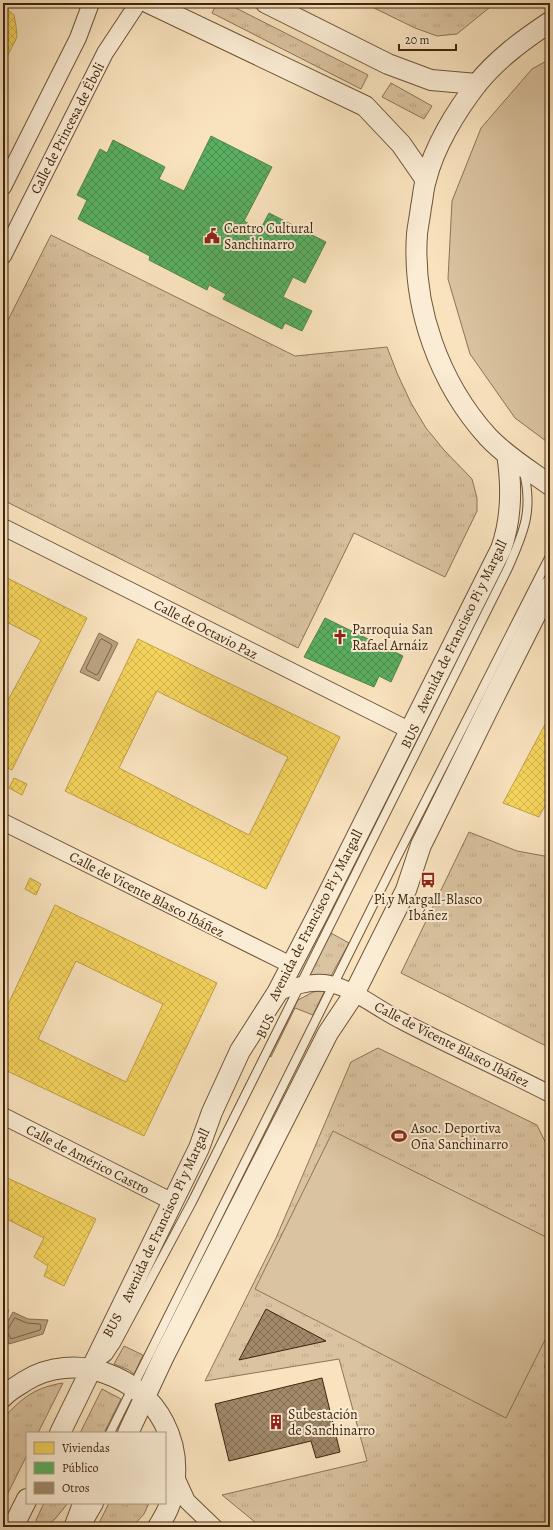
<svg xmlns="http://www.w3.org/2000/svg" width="553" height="1530" viewBox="0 0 553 1530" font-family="Alegreya,serif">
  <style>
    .grass { fill: url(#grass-tufts); stroke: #8d7456 }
    .garden { fill: #dac3a0; stroke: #8d7456 }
    .water { fill: #baa281; stroke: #897052 }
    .homes { fill: url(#homes-cross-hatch); stroke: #bfa044; fill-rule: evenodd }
    .public { fill: url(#public-cross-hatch); stroke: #528548 }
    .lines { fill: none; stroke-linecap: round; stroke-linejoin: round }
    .shore { stroke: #7d6446; stroke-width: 1 }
    .building { fill: url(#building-cross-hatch); stroke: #40250c }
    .service-casing { stroke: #6e5438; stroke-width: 10 }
    .minor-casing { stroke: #6e5438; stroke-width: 18 }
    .tertiary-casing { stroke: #6e5438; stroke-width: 22 }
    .service { stroke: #fbedd5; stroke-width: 8 }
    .minor { stroke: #fbedd5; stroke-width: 16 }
    .tertiary { stroke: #fbedd5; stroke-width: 20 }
    .labels { text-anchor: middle; stroke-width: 4; stroke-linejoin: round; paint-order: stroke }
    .street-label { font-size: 14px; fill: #40250c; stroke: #fbedd5 }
    .poi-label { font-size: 14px; fill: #40250c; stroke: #fbedd5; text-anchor: start }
  </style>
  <defs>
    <pattern id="grass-tufts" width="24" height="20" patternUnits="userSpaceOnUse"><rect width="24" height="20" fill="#dac3a0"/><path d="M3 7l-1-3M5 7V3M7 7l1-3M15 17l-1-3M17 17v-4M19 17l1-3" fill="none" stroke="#bca789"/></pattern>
    <pattern id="homes-cross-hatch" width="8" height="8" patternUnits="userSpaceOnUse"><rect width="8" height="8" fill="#f6d55c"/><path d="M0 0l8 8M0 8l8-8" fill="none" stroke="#d4b74f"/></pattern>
    <pattern id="public-cross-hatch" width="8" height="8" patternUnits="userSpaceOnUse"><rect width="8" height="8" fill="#5aae61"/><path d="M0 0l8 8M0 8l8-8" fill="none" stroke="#4c8d4e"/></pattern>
    <pattern id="building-cross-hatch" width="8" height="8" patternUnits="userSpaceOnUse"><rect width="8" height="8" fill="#a08869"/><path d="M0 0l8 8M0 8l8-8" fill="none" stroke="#846f55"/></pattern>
  </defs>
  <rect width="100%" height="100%" fill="#f9e3be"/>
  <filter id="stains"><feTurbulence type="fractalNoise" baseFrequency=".005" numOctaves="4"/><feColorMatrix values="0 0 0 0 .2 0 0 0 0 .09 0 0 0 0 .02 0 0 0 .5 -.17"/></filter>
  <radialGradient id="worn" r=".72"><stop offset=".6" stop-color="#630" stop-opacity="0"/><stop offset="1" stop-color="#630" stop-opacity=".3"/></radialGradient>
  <!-- grass -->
  <path class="grass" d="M217,3H226L368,75L361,89L212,13Z
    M364,3H495L457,34L437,36L415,28Z
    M391,83L432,106L424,119L382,97Z
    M51,235L295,356L387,347L397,373L411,403L426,428L444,450L472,479L477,498V511L445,577L354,533L298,648L3,500V330Z
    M469,832L517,851L550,857V1048L401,973Z
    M331,933L349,943L331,976L316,975L308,977Z
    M325,990L313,1015L295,1008L271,1057L270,1056L298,1000L313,992Z
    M378,1048L537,1125L550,1152V1353L544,1367L550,1370V1527H261L222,1495L367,1461L339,1359L205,1381L276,1238L351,1062Z
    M124,1346L143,1355L134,1374L129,1370L114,1364Z
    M63,1383L38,1433H27V1455L3,1503V1419C21,1398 36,1387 63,1383Z
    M102,1389L121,1399L104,1433H80Z
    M44,1503H68L55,1519L44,1527L39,1526L36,1520Z
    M109,1503H149L144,1514L132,1527H97Z"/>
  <!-- garden -->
  <path class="garden" d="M550,59V444L515,418L470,354L448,279L452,201L481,128L532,69Z
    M333,1131L550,1239V1330L506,1418L255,1289Z"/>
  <!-- water -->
  <path class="water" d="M99,633L118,643L99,681L80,672Z
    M13,1312L28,1319L48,1320L43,1334L9,1344L3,1330Z"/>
  <!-- homes -->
  <path class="homes" d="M3,6L14,15L16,26L17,37L7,57L3,55Z
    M3,576L87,618L12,770L3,766V709L41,640L3,620Z
    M138,639L340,737L266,889L65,791ZM157,691L288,757L249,835L119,768Z
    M550,715V796L539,817L503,803Z
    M14,778L27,784L22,795L9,788Z
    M30,878L41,884L36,895L25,889Z
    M55,905L217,983L144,1136L3,1069V1015ZM76,961L163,1004L126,1082L38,1039Z
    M3,1176L96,1219L64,1286L44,1276L48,1266L34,1257L44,1238L3,1217Z
    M3,1307L9,1310L3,1323Z"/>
  <!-- public -->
  <path class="public" d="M211,136L272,167L244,221L260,230L269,213L326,242L305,283L293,277L283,297L312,311L302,331L285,323L282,329L223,299L226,294L209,285L207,290L149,260L150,256L78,219L87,200L77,195L100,149L107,153L113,140L165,167L159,179L184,191Z
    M325,618L403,656L391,682L379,676L374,687L304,657Z"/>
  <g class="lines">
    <!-- shore -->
    <path class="shore" d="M102,639L111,644L112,646L98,674L96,675L87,670L86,668L100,640Z
      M15,1318L27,1323L40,1324L41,1326L40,1330L11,1339L7,1331Z"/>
  </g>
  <!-- building -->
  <path class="building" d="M266,1309L326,1341L239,1360Z
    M322,1378L340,1452L316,1458L311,1441L229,1461L215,1404Z"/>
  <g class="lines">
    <defs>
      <path id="service" d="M103,1360L108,1356L116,1344L192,1202L508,568C524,532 534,509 523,469
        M110,1433L398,855L550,556
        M68,1527L77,1503"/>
      <path id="minor" d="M3,187L78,38L91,3
        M3,256L105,53L138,3
        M3,527L409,730
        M3,822L291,965
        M277,993C293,986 312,980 330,984C354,989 378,1009 400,1020C449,1046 500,1068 550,1094
        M3,1116L173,1202
        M176,1477L187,1501L214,1527"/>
      <path id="tertiary" d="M149,3L365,106L401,144L426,180
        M266,3L388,64L431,80L477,84
        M550,22C523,40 497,59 477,84C456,111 434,147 426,180C423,189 423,198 421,207C420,216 418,225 417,234C412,307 439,383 488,437C506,456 529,470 550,485
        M3,1397C9,1390 18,1386 25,1381C49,1366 79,1364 105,1373C159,1392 186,1444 171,1500C169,1510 163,1518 158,1527
        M60,1433L199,1148L212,1112L240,1051L277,993L318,914L501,549C512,518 512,486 507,454
        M128,1433L163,1358L328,1033L354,994L406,890L421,845L429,829L492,701L550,586
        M13,1527L27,1499
        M79,1527L93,1503"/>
    </defs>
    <!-- service casing -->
    <use href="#service" class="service-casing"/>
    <!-- minor casing -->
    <use href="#minor" class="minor-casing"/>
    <!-- tertiary casing -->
    <use href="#tertiary" class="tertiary-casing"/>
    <!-- service -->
    <use href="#service" class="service"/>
    <!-- minor -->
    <use href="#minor" class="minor"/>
    <!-- tertiary -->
    <use href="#tertiary" class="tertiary"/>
  </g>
  <!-- icons -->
  <defs>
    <symbol id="civic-bare" viewBox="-9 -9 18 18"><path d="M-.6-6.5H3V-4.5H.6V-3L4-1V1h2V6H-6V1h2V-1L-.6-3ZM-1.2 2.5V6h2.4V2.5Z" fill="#8f2418" stroke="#fbedd5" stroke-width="2.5" paint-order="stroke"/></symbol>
    <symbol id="church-bare" viewBox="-9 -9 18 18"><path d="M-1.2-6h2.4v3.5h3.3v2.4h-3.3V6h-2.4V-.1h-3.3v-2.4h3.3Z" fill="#8f2418" stroke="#fbedd5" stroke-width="2.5" paint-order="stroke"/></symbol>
    <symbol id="bus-bare" viewBox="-9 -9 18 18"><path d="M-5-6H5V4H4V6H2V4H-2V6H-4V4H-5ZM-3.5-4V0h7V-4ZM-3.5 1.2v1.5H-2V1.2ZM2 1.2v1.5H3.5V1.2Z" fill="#8f2418" stroke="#fbedd5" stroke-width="2.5" paint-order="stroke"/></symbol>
    <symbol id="stadium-bare" viewBox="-9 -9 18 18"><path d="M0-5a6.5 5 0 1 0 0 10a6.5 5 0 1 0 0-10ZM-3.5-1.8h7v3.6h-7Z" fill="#8f2418" stroke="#fbedd5" stroke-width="2.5" paint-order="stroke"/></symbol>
    <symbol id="building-bare" viewBox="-9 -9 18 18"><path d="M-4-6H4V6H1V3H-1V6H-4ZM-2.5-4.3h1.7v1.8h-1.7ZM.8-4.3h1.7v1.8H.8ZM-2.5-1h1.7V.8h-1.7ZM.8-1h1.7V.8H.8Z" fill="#8f2418" stroke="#fbedd5" stroke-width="2.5" paint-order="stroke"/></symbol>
  </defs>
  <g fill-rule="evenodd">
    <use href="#civic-bare" x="201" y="225" width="22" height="22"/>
    <use href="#church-bare" x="329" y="626" width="22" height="22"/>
    <use href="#bus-bare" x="417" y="869" width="22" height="22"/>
    <use href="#stadium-bare" x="388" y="1125" width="22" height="22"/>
    <use href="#building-bare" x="265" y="1411" width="22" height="22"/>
  </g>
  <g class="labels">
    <!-- street labels -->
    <g class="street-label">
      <text transform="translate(67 128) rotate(-63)" y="5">Calle de Princesa de Éboli</text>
      <text transform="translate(461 626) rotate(-64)" y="5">Avenida de Francisco Pi y Margall</text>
      <text transform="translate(206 629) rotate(27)" y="5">Calle de Octavio Paz</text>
      <text transform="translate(410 736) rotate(-63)" y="5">BUS</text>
      <text transform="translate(147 894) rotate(27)" y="5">Calle de Vicente Blasco Ibáñez</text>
      <text transform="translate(315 915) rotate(-63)" y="5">Avenida de Francisco Pi y Margall</text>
      <text transform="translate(265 1026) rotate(-64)" y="5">BUS</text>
      <text transform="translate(452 1044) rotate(27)" y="5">Calle de Vicente Blasco Ibáñez</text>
      <text transform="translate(88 1159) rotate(27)" y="5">Calle de Américo Castro</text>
      <text transform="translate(165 1215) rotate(-65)" y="5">Avenida de Francisco Pi y Margall</text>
      <text transform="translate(112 1325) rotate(-61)" y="5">BUS</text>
    </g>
    <!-- poi labels -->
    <g class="poi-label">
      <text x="224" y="233">Centro Cultural<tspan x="224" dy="16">Sanchinarro</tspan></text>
      <text x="352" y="634">Parroquia San<tspan x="352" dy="16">Rafael Arnáiz</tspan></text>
      <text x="428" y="904" text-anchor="middle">Pi y Margall-Blasco<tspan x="428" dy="16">Ibáñez</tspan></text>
      <text x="411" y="1133">Asoc. Deportiva<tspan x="411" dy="16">Oña Sanchinarro</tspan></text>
      <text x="288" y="1419">Subestación<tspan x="288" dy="16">de Sanchinarro</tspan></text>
    </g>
  </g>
  <!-- margin -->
  <rect width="553" height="1530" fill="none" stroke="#f9e3be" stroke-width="16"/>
  <rect x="4" y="4" width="545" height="1522" fill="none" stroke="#40250c" stroke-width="2"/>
  <rect x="8" y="8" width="537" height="1514" fill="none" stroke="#40250c"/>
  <!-- legend -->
  <rect x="26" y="1432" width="140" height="72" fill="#fbedd5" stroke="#b09d85"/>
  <rect x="34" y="1442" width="20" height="12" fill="#f6d55c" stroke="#b09d85"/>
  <text x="62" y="1452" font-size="12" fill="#40250c">Viviendas</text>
  <rect x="34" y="1462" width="20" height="12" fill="#5aae61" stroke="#b09d85"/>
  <text x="62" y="1472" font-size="12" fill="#40250c">Público</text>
  <rect x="34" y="1482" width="20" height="12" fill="#a08869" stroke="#b09d85"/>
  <text x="62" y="1492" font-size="12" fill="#40250c">Otros</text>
  <!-- scale -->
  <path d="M399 44v6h57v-6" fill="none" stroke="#40250c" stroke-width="2"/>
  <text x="405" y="44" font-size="12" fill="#40250c" stroke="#fbedd5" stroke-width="3" paint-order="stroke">20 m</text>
  <rect width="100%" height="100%" filter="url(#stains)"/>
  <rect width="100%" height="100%" fill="url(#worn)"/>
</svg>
